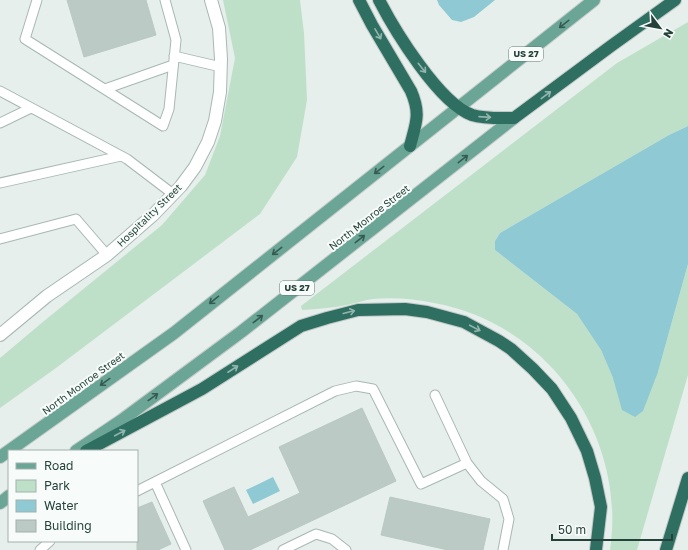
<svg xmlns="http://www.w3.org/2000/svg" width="688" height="550" viewBox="0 0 688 550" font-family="'Golos Text',sans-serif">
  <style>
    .green { fill: #bfe0c8 }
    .water { fill: #8ec9d4 }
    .building { fill: #bbcac4; stroke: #b8c9c2 }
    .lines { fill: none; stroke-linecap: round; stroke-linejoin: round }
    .lane-casing { stroke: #a8b8b2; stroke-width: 11 }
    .street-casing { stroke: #a8b8b2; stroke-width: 14 }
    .primary-casing { stroke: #c2cac8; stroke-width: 14 }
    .highway-casing { stroke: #c2cac8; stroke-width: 14 }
    .lane { stroke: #fff; stroke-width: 9 }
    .street { stroke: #fff; stroke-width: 12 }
    .primary { stroke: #6aa596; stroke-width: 12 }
    .highway { stroke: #2f6f62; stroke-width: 12 }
    .oneway { stroke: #365b51 }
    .oneway2 { stroke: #93b5ae }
    .labels { text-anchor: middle; stroke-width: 4; stroke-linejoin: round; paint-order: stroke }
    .shield { fill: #f7fbf9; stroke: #637a73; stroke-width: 1 }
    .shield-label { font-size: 9px; font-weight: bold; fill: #24423a }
    .street-label { font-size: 10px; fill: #24423a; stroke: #f7fbf9 }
  </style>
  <rect width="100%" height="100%" fill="#e6efeb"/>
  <!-- green -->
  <path class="green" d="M223,0H300L304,33L307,100L297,157L260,214L56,368L0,408V358L44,321L162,225L205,175L220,136L235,58Z
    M688,22V126L669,135L500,233L495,241V250L577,314L601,350L613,378L658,372L688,264V375L637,550H610C627,436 548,323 434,303C415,299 393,297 373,299C365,300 356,303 347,305C332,308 317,309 302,310L301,306L617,63Z"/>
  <!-- water -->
  <path class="water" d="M437,0H495L474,17L461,22L452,20L439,5Z
    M688,126V264L658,372L643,411L635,417L622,410L613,378L601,350L577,314L495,250V241L500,233L669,135Z
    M273,477L280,491L253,504L246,490Z"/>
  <!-- building -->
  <path class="building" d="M67,0H146L156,35L84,57Z
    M362,408L396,481L250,550H225L203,501L234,487L248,517L300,493L279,447Z
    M390,497L490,519L483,550H448L381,535Z
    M152,502L171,544L158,550H137V508Z"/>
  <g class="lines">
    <defs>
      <path id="lane" d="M37,0L25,39L163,126L169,109L176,40L165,0
        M174,56L221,67
        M105,89L173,65
        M0,91L127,159L173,194
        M0,123L31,108
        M0,183L121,156
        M0,239L76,219L107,255
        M435,395L467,463L481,481L503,499L509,519L503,550
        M155,482L186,550
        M137,491L335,391L356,386L373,389L421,484L467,463
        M40,550L50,541
        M283,550L316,534L332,539L346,550"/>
      <path id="street" d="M0,335L47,296L107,255L153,215L181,186L195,167L208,142L215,121L220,92L221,59L219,28L211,0"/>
      <path id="primary" d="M76,451L122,420L241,332L514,118
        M0,457L174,333L594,0
        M0,503L9,496"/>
      <path id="highway" d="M359,0L372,25L411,91C421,114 416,123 410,146
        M379,0C395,31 439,103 472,115C485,119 501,118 514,118L611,46L675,0
        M86,451L202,389L301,326L327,318L358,310L405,309L427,312L464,322L499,341L511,349L533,369L552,389L571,418L587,451L595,478L601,507L596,550
        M666,550L688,478"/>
    </defs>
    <!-- lane casing -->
    <use href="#lane" class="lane-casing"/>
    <!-- street casing -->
    <use href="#street" class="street-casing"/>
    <!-- primary casing -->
    <use href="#primary" class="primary-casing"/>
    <!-- highway casing -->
    <use href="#highway" class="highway-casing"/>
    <!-- lane -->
    <use href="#lane" class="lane"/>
    <!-- street -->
    <use href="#street" class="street"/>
    <!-- primary -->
    <use href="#primary" class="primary"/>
    <!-- highway -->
    <use href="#highway" class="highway"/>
  </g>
  <!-- one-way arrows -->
  <defs><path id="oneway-shaft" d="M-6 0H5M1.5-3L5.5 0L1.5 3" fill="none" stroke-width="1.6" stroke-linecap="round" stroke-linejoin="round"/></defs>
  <g class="oneway">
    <use href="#oneway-shaft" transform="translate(564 24) rotate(142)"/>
    <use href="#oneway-shaft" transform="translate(463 159) rotate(-38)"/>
    <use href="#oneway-shaft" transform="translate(379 170) rotate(142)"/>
    <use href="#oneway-shaft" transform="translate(360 239) rotate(-38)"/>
    <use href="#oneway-shaft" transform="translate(277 251) rotate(142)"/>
    <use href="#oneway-shaft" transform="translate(214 300) rotate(141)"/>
    <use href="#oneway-shaft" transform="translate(258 319) rotate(-38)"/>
    <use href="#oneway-shaft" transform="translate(105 382) rotate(144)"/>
    <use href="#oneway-shaft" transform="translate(153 397) rotate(-36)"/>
  </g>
  <g class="oneway2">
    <use href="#oneway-shaft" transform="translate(378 34) rotate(60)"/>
    <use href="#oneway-shaft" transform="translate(422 68) rotate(51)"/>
    <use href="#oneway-shaft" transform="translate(546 95) rotate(-37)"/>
    <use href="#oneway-shaft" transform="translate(485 117) rotate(4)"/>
    <use href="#oneway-shaft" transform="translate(349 312) rotate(-14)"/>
    <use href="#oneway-shaft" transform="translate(475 328) rotate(28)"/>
    <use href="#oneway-shaft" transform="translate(233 369) rotate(-33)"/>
    <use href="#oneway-shaft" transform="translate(120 433) rotate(-28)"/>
  </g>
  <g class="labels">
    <!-- shield labels -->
    <g class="shield">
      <rect x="509" y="47" width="34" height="14" rx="3"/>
      <rect x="280" y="281" width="34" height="14" rx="3"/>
    </g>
    <g class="shield-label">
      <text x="526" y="57">US 27</text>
      <text x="297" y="291">US 27</text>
    </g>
    <!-- street labels -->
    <g class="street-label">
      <text transform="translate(149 215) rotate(-44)" y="4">Hospitality Street</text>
      <text transform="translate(369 217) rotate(-38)" y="4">North Monroe Street</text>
      <text transform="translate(83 383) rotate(-36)" y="4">North Monroe Street</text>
    </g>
  </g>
  <!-- legend -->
  <rect x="8" y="450" width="130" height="92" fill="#f7fbf9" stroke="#a3b1ad"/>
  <rect x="16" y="463" width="20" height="6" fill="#6aa596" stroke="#a3b1ad"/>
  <text x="44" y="470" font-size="12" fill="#24423a">Road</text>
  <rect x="16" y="480" width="20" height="12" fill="#bfe0c8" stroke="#a3b1ad"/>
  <text x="44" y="490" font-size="12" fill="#24423a">Park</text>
  <rect x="16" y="500" width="20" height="12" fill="#8ec9d4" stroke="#a3b1ad"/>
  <text x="44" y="510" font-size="12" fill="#24423a">Water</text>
  <rect x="16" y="520" width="20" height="12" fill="#bbcac4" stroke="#a3b1ad"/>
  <text x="44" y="530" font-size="12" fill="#24423a">Building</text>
  <!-- north arrow -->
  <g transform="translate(660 28) rotate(122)" stroke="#f7fbf9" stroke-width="3" paint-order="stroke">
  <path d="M0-3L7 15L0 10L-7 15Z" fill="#24423a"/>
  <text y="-6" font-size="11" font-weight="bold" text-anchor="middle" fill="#24423a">N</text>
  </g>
  <!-- scale -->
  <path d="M552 534v6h120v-6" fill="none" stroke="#24423a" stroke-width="2"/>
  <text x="558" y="534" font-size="12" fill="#24423a" stroke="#f7fbf9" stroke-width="3" paint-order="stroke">50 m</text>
</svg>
